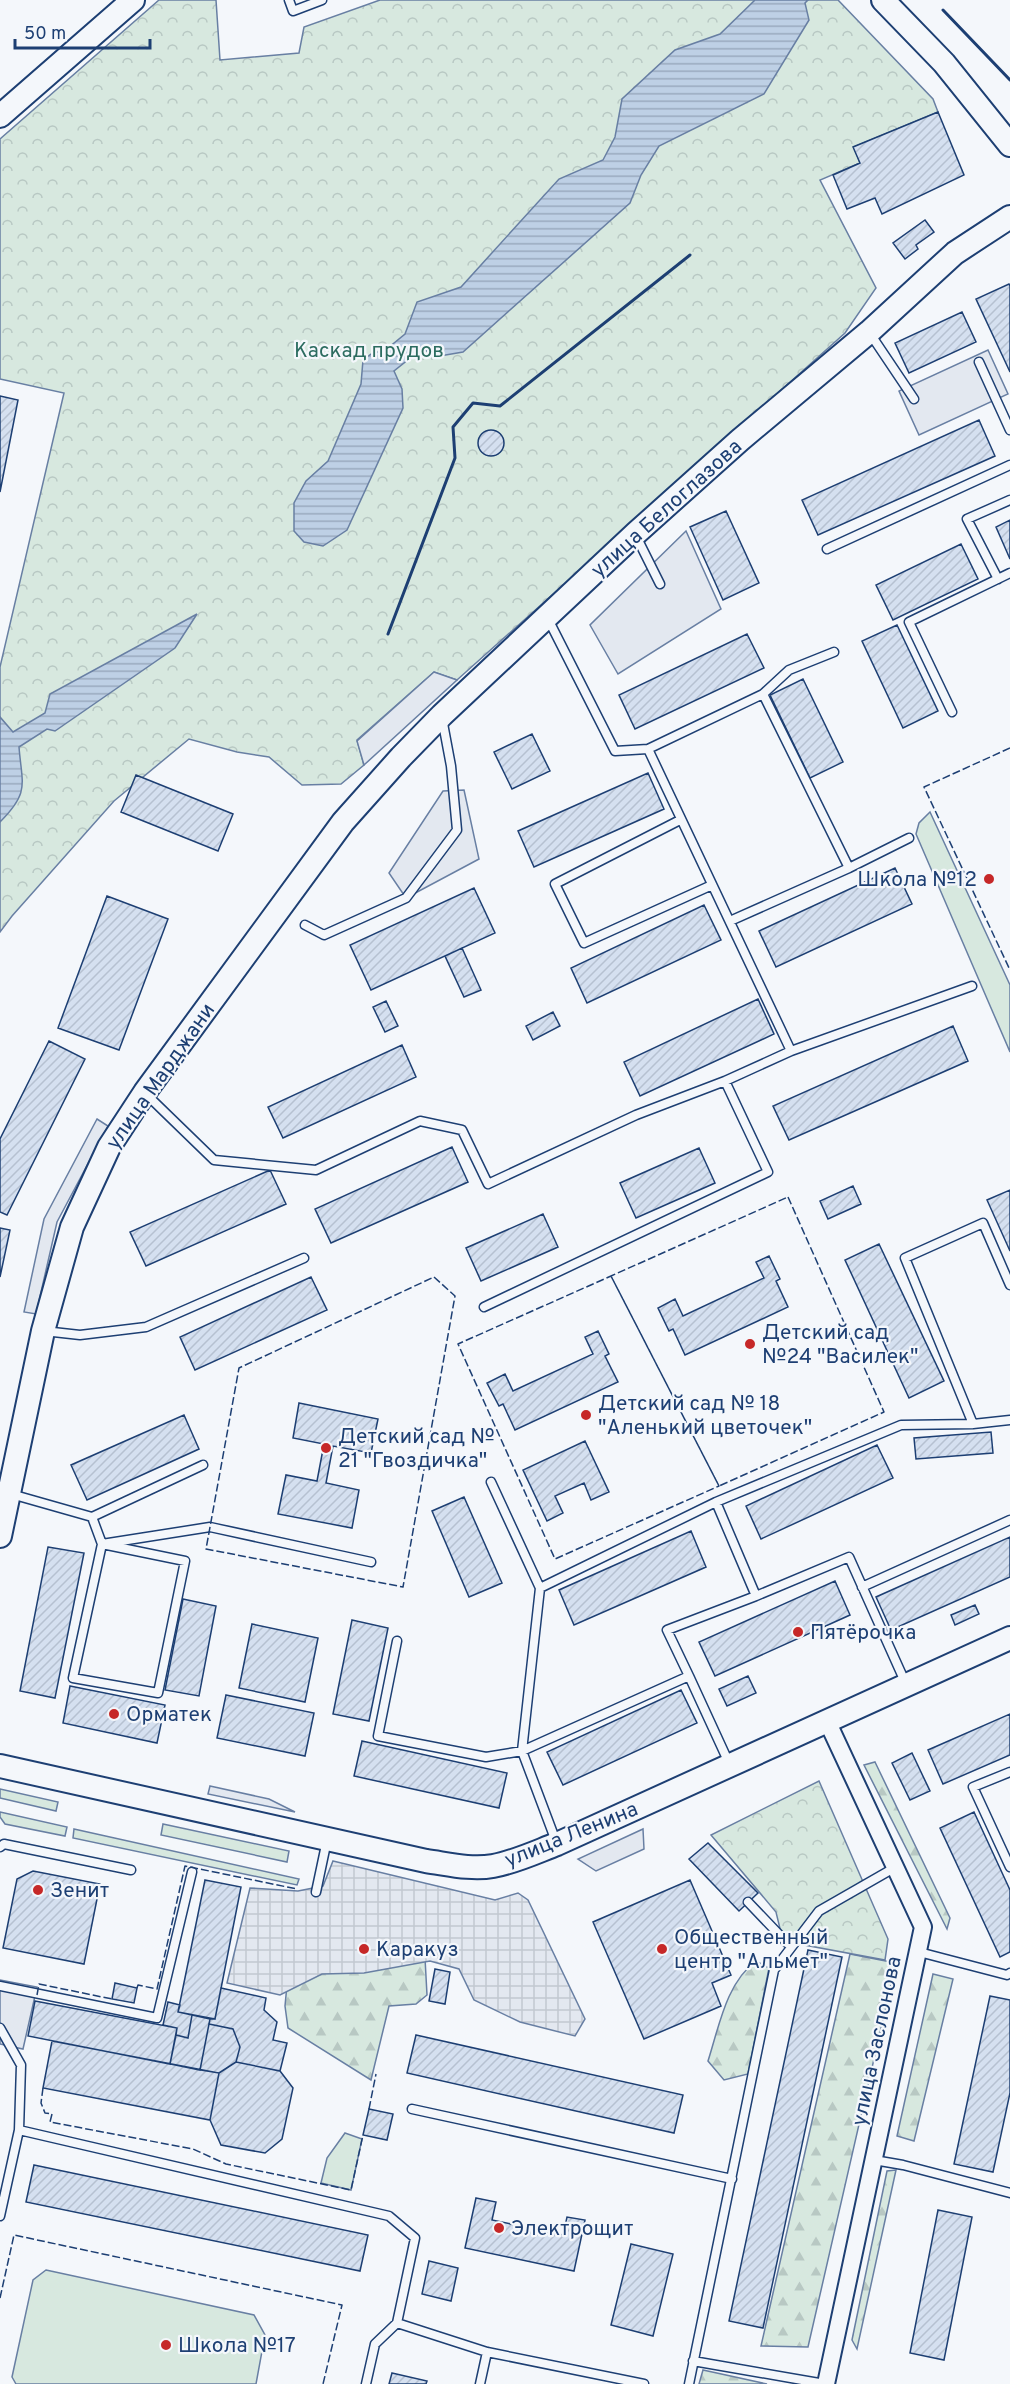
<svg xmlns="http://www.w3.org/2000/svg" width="1010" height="2384" viewBox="0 0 1010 2384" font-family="Overpass,sans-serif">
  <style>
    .green { fill: #d7e8df; stroke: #687fa3; stroke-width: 1.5 }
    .forest { fill: url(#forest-firs); stroke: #687fa3; stroke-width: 1.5 }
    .park { fill: url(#park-crowns); stroke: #687fa3; stroke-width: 1.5 }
    .parking { fill: #e3e8f0; stroke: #687fa3; stroke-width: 1.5 }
    .plaza { fill: url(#plaza-grid); stroke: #687fa3; stroke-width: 1.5 }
    .water { fill: url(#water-rules); stroke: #687fa3; stroke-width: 1.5 }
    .building { fill: url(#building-hatch); stroke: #1d3f73; stroke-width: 1.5 }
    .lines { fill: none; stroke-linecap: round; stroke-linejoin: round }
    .lane-casing { stroke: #1d3f73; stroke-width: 11 }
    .street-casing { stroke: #1d3f73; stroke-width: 20 }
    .secondary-casing { stroke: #1d3f73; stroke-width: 26 }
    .lane { stroke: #f4f7fb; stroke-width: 8 }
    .street { stroke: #f4f7fb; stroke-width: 16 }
    .secondary { stroke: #f4f7fb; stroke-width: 22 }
    .fence { stroke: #1d3f73; stroke-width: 1.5; stroke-dasharray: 8 3; stroke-linecap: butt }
    .wall { stroke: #1d3f73; stroke-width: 3 }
    .poi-dot { fill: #c62828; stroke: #f4f7fb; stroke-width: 2 }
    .labels { text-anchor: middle; stroke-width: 4.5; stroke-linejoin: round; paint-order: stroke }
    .park-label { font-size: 21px; fill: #2c6c60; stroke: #f4f7fb }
    .street-label { font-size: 21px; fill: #1d3f73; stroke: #f4f7fb }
    .poi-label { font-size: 21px; fill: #1d3f73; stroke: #f4f7fb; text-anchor: start }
  </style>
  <defs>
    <pattern id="forest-firs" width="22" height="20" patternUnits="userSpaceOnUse" patternTransform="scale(1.5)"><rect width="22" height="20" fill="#d7e8df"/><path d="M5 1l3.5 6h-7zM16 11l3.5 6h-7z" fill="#b8c8c3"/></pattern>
    <pattern id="park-crowns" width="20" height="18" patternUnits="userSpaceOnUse" patternTransform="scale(1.5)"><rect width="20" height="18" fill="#d7e8df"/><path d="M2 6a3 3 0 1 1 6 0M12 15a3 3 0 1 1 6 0" fill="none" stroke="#b8c8c3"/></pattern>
    <pattern id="plaza-grid" width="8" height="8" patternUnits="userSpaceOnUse" patternTransform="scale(1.5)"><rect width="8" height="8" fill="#e3e8f0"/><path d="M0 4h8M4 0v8" fill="none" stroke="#c2c8d1"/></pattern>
    <pattern id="water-rules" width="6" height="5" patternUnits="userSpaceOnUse" patternTransform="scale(1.5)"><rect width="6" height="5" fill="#bed0e5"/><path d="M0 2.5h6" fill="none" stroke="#9aaabe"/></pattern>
    <pattern id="building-hatch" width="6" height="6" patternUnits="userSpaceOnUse" patternTransform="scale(1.5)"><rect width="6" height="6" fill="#d5e0f0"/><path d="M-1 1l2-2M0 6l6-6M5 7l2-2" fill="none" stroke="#b6c1d1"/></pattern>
  </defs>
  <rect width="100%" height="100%" fill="#f4f7fb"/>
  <!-- green -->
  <path class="green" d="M930,812L1010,985V1052L916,834L919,823Z
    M0,1789L58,1802L56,1811L0,1798Z
    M0,1812L67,1827L65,1836L5,1824L0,1817Z
    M163,1824L289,1851L287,1862L161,1835Z
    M74,1829L299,1879L297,1885L73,1838Z
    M345,2133L362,2139L351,2190L321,2183L327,2158Z
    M46,2270L254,2315L265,2335L256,2384H16L12,2377L33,2280Z"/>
  <!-- forest -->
  <path class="forest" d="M875,1762L950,1918L947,1929L864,1765Z
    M850,1954L896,1963L808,2347L761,2346Z
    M425,1958L427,1995L416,2004L389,2006L371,2080L288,2028L285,2006L289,1964Z
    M756,1961L769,1968L748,2074L724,2080L708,2061C719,2027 726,1983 756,1961Z
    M933,1974L953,1979L914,2141L897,2136Z
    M896,2170L857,2349L852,2340L887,2171Z
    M703,2370L767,2384H699Z"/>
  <!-- park -->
  <path class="park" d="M159,0H216L220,60L299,53L304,27L380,0H838L933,99L938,112L854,147L860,163L820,180L876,288L845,333L457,680L434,672L357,740L364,765L341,784L302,785L269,757L237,752L189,739L114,801L12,916L0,932V667L64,393L0,379V139Z
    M819,1781L888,1939L885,1960L783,1941L776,1912L711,1835Z"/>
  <!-- parking -->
  <path class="parking" d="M988,350L1008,394L919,435L899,391Z
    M686,531L721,609L618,674L590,625Z
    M434,672L457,680L364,765L357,741Z
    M464,790L479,859L406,898L389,873L443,791Z
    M97,1119L108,1126L57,1222L36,1314L24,1312L44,1219Z
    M210,1786L269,1799L295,1812L208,1794Z
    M643,1829L644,1849L596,1871L578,1859Z
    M0,1980L37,1987L23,2049L0,2044Z"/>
  <!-- plaza -->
  <path class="plaza" d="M333,1861L495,1900L518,1893L528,1900L585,2019L575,2036L520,2022L474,2000L459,1969L430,1961L364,1973L322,1974L280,1995L227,1983L250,1888L298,1891L323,1886Z"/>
  <!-- water -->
  <path class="water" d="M755,0H808L805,3L809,20L764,94L659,146L641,175L630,203L463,352L434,357L423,348L394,371L402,389L403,408L347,530L323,546L304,542L294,531V503L306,481L328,461L361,384L363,360L374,352H383L405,334L417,302L461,287L559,179L603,160L615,137L622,99L675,50L720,34Z
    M197,614L175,648L55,731L47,729L19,747C22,785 30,792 0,822V717L13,732L45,713L50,694Z"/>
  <!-- building -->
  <path class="building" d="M938,112L964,175L882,214L875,198L847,209L833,175L860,163L853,147Z
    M925,220L934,232L916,245L918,249L905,259L893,243Z
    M1009,284L1010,286V372L976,299Z
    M962,312L976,342L909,373L895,343Z
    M0,396L18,400L0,492Z
    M979,420L995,456L818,535L802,500Z
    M478 443a13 13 0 1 1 26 0a13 13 0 1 1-26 0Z
    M726,511L759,583L723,600L690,527Z
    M1010,520V559L996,527Z
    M961,544L978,579L893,620L876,585Z
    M897,625L938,711L903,728L862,641Z
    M747,634L764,668L635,729L619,695Z
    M803,679L843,762L810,778L770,695Z
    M532,734L550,771L512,789L494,752Z
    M648,773L664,809L534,867L518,831Z
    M136,775L233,814L218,851L121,812Z
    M895,868L912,904L776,967L759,931Z
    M474,888L495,933L371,990L350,945Z
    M107,896L168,919L119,1050L58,1028Z
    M704,905L721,940L587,1003L571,968Z
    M462,948L481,990L464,997L445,956Z
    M758,999L774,1034L640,1096L624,1062Z
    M386,1001L398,1026L385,1032L373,1007Z
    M553,1012L560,1026L533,1040L526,1026Z
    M953,1026L968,1061L789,1140L773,1106Z
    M49,1041L85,1059L7,1215L0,1212V1139Z
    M402,1045L416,1077L283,1138L268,1107Z
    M452,1147L468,1182L331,1243L315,1209Z
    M699,1148L715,1183L636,1218L620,1183Z
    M270,1170L286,1204L146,1266L130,1232Z
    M853,1186L861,1204L828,1219L820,1201Z
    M1010,1190V1251L987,1200Z
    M543,1214L558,1247L481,1281L466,1248Z
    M0,1228L10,1230L0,1277Z
    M879,1244L944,1381L909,1398L845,1260Z
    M769,1256L780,1279L776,1281L788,1307L685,1355L673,1329L669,1331L658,1308L675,1299L683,1316L764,1278L756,1262Z
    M311,1277L327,1310L195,1370L180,1337Z
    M598,1331L609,1354L605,1356L618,1382L515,1430L503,1404L499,1406L487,1383L505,1374L513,1391L593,1354L585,1337Z
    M299,1403L378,1419L371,1453L333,1446L326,1483L359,1490L352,1528L278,1514L286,1475L317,1481L324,1444L293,1438Z
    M184,1415L199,1449L87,1500L71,1465Z
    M991,1432L993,1453L916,1459L914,1438Z
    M585,1441L609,1492L591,1500L584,1483L555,1496L563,1513L547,1521L523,1470Z
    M877,1445L893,1478L761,1539L746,1506Z
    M464,1497L502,1583L469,1597L432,1511Z
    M691,1531L706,1567L574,1625L559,1590Z
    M1010,1537V1577L891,1630L876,1597Z
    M48,1547L84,1553L55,1698L20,1691Z
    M835,1581L850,1615L715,1676L699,1642Z
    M183,1599L216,1606L199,1696L165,1690Z
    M975,1605L979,1614L955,1625L951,1615Z
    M352,1620L388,1628L369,1721L333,1714Z
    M252,1624L318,1638L305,1702L239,1688Z
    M748,1676L756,1693L727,1706L719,1689Z
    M70,1686L165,1705L157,1743L63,1723Z
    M681,1690L697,1723L563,1785L547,1752Z
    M226,1695L314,1713L305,1756L217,1738Z
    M1010,1714V1755L943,1784L928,1750Z
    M362,1741L507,1773L499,1808L354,1776Z
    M912,1753L930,1791L910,1800L892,1763Z
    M974,1812L1010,1890V1952L1000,1957L940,1828Z
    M708,1843L758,1893L739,1911L689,1859Z
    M33,1871L100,1884L84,1964L3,1948L17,1879Z
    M205,1880L241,1887L215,2019L178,2012Z
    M690,1880L731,1975L712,1983L721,2006L644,2039L593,1922Z
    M808,1950L842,1957L763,2328L729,2321Z
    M435,1969L450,1972L445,2004L429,2001Z
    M115,1983L137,1988L134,2003L112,1999Z
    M221,1988L266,1998L264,2010L277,2022L273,2040L287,2043L280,2071L236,2062L240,2047L233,2029L209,2024L210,2019H215Z
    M990,1996L1010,2000V2093L993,2172L954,2164Z
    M35,2001L177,2028L170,2064L28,2036Z
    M168,2002L180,2005L178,2012L192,2015L188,2038L176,2035L177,2028L163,2025Z
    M192,2015L210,2019L200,2070L170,2064L176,2035L188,2038Z
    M209,2024L233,2029L240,2047L236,2062L219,2073L200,2070Z
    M416,2035L683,2095L674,2133L407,2073Z
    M52,2041L219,2073L210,2120L43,2088Z
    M236,2062L280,2071L293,2088L282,2139L265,2153L221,2145L210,2120L219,2073Z
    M369,2109L393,2114L387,2140L363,2135Z
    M34,2165L368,2235L360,2271L26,2202Z
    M476,2198L496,2202L492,2220L563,2235L567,2217L585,2220L574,2271L465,2248Z
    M938,2210L972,2217L944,2360L910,2353Z
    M631,2244L673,2254L653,2336L611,2325Z
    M429,2261L458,2268L451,2301L422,2294Z
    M392,2373L427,2381L426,2384H389Z"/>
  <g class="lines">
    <defs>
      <path id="lane" d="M289,0L293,11L322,0
        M869,332L914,399
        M979,362L1010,430
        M635,534L660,584
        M827,549L1010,465
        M998,579L967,519L1010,500
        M548,619L615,751L648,749L791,1051
        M763,694L849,868
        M952,712L909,622L1010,573
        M648,749L763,694L789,670L834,652
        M680,820L555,884L584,943L712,885
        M730,921L849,868L909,838
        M305,925L324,935L406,898L457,830L451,766L442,718
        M146,1094L214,1160L316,1170L420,1121L462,1130L488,1184L636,1115L725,1081L791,1051L972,986
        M484,1307L768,1172L725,1081
        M44,1331L80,1335L146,1327L304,1258
        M973,1424L905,1258L983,1223L1010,1285
        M491,1482L540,1588L522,1751L557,1844
        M11,1494L92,1517L203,1465
        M716,1502L756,1596
        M92,1517L102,1544L210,1527L371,1562
        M102,1544L185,1561L158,1693L73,1678Z
        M862,1587L1010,1520
        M540,1588L716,1502L901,1425L973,1424L1010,1420
        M397,1641L378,1736L486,1757L522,1751L689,1676L667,1630L756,1596L849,1557L906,1684
        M689,1676L729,1763
        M1010,1772L973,1787L1010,1867
        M0,1847L4,1844L131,1870
        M316,1892L327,1840
        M748,1902L791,1947
        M919,1952L1007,1975L1010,1973
        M0,1986L157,2018L192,1872
        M0,2028L21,2065L19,2130L389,2216L415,2238L397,2323L487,2352L644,2384
        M412,2109L732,2179
        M874,2160L903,2165L1010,2193
        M0,2216L19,2130
        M693,2361L825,2384
        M366,2384L375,2344L397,2323
        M480,2384L487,2352
        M689,2384L774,1970L819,1911L894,1868"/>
      <path id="street" d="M826,2384L923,1927L828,1723"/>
      <path id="secondary" d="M883,0L944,63L1010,145
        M0,116L133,0
        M0,1536L43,1331L72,1227L109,1147L145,1092L343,822L401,757L442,715L635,534L740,440L869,332L955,253L1010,217
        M0,1766L426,1861C448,1864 471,1870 493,1866C515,1862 536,1852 557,1844L1010,1638"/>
    </defs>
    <!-- lane casing -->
    <use href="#lane" class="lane-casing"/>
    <!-- street casing -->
    <use href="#street" class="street-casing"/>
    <!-- secondary casing -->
    <use href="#secondary" class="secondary-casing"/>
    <!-- lane -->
    <use href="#lane" class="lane"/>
    <!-- street -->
    <use href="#street" class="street"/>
    <!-- secondary -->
    <use href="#secondary" class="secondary"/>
    <!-- fence -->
    <path class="fence" d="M1010,748L924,787L1010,970
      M788,1197L884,1412L719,1486L611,1276Z
      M611,1276L719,1486L555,1559L458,1344Z
      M434,1277L455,1296L403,1587L206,1549L239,1368Z
      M137,1988L138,1985L157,1989L185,1866L297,1889
      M37,1995L39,1984L112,1999
      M43,2088L41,2103L45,2113L52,2114L50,2122L193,2149L226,2164L351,2190L363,2135
      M369,2109L376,2074
      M0,2298L14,2235L342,2305L323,2384"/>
    <!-- wall -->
    <path class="wall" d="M943,10L1010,80
      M388,634L455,458L453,427L473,403L500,406L690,255"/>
  </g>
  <!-- markers -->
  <g class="poi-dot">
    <circle cx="989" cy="879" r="6"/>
    <circle cx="750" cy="1344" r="6"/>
    <circle cx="586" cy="1415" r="6"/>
    <circle cx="326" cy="1448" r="6"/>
    <circle cx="798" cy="1632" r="6"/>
    <circle cx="114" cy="1714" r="6"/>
    <circle cx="38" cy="1890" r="6"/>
    <circle cx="364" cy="1949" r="6"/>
    <circle cx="662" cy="1949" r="6"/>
    <circle cx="499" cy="2228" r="6"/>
    <circle cx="166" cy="2345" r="6"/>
  </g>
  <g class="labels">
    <!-- park labels -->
    <g class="park-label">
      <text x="369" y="357">Каскад прудов</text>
    </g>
    <!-- street labels -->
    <g class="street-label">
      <text transform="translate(666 508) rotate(-42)" y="7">улица Белоглазова</text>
      <text transform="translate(160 1076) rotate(-55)" y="7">улица Марджани</text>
      <text transform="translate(571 1834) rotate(-22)" y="7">улица Ленина</text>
      <text transform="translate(876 2041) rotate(-78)" y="7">улица Заслонова</text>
    </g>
    <!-- poi labels -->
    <g class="poi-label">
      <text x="977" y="886" text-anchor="end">Школа №12</text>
      <text x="762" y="1339">Детский сад<tspan x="762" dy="24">№24 "Василек"</tspan></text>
      <text x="598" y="1410">Детский сад № 18<tspan x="598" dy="24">"Аленький цветочек"</tspan></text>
      <text x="338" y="1443">Детский сад №<tspan x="338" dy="24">21 "Гвоздичка"</tspan></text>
      <text x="810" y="1639">Пятёрочка</text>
      <text x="126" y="1721">Орматек</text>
      <text x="50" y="1897">Зенит</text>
      <text x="674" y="1944">Общественный<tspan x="674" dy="24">центр "Альмет"</tspan></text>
      <text x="376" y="1956">Каракуз</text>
      <text x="511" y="2235">Электрощит</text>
      <text x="178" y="2352">Школа №17</text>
    </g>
  </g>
  <!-- scale -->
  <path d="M15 39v9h135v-9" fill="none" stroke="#1d3f73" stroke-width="3"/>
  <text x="24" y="39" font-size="18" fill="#1d3f73" stroke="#f4f7fb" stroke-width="4.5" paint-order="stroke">50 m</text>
</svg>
